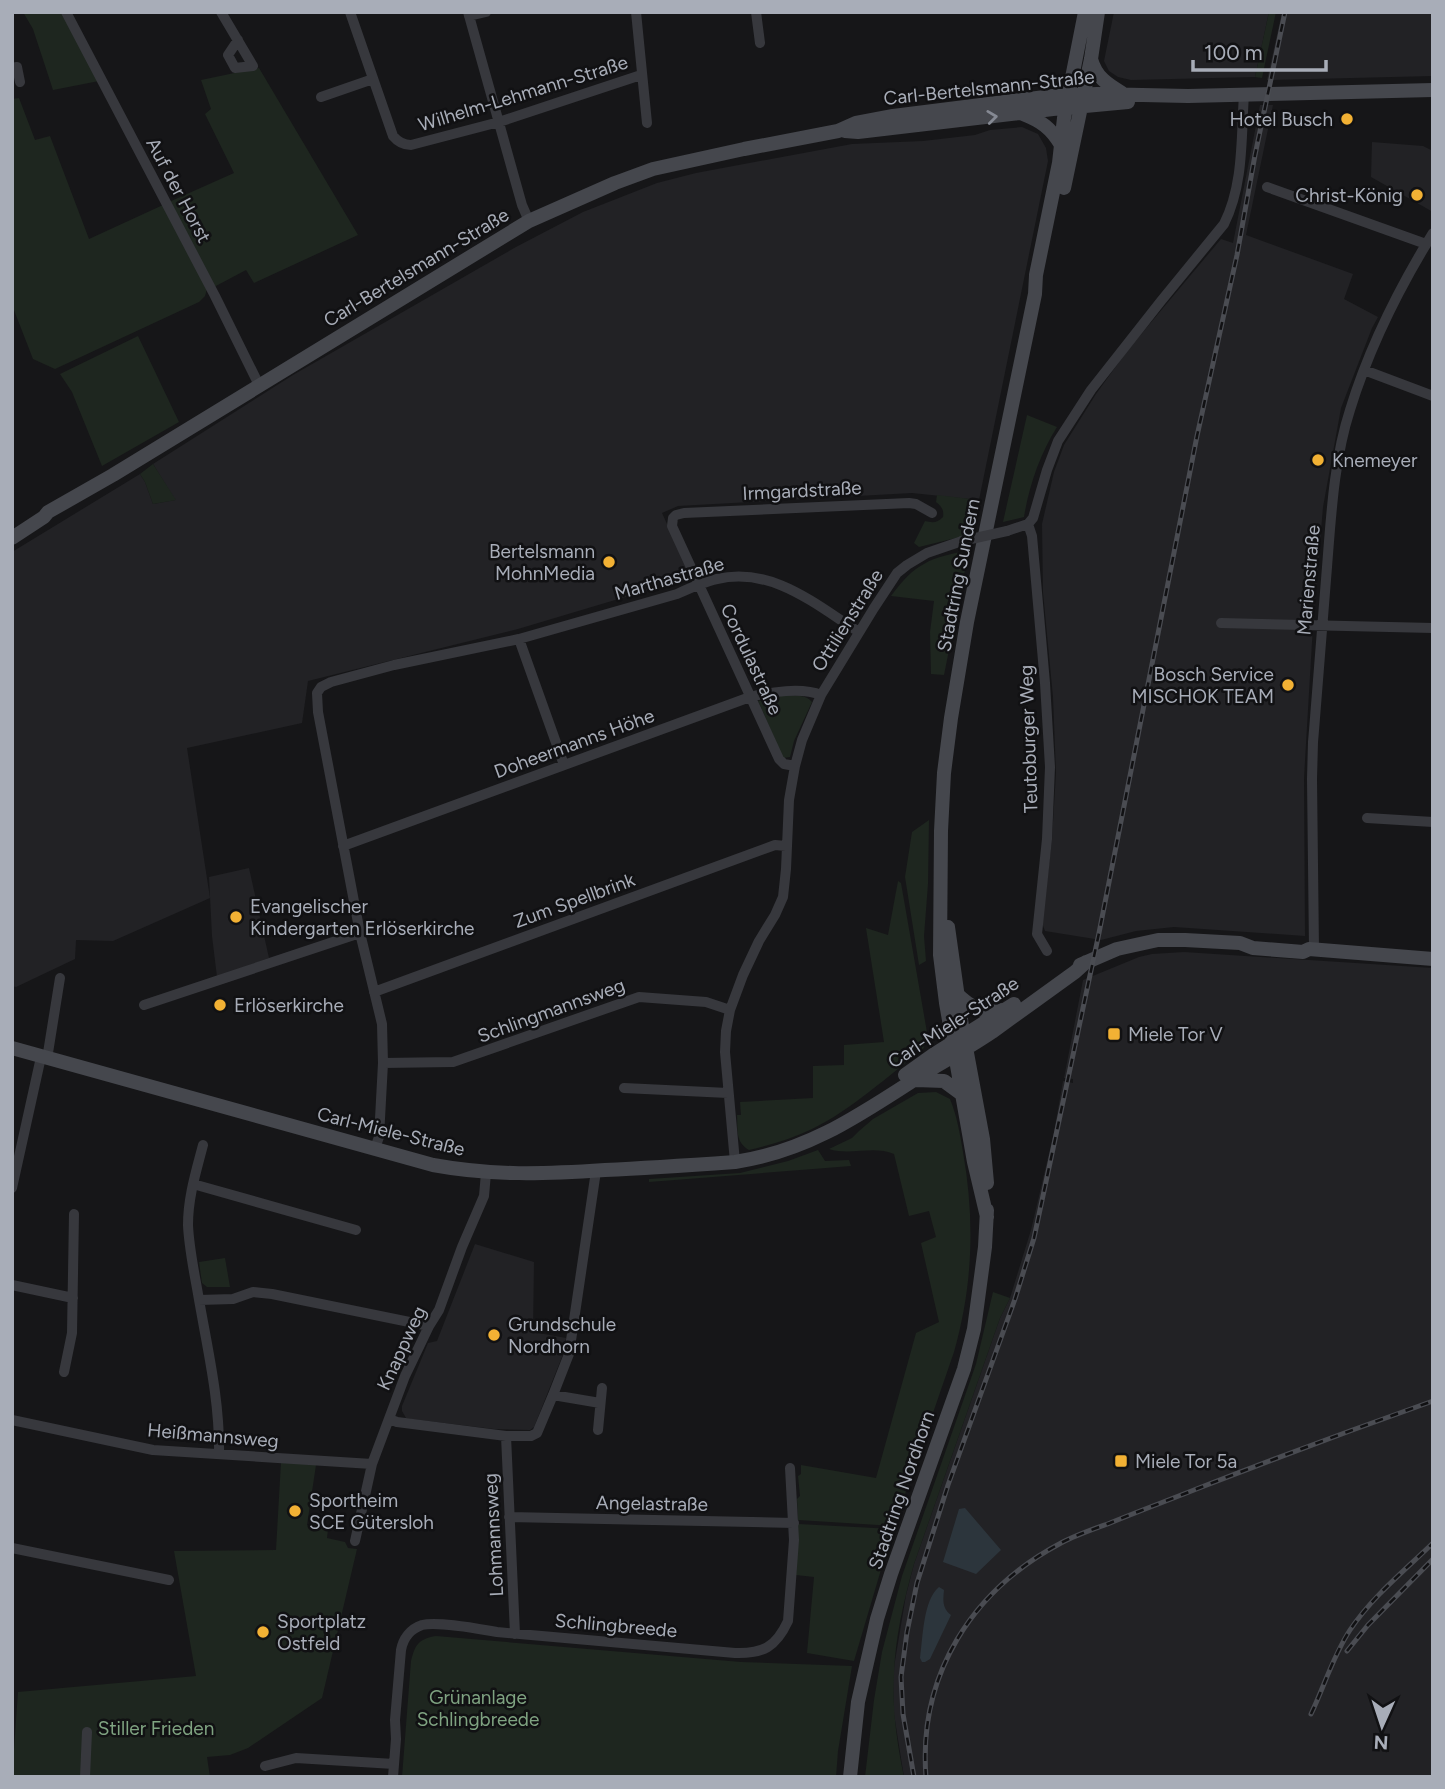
<svg xmlns="http://www.w3.org/2000/svg" width="1445" height="1789" viewBox="0 0 1445 1789" font-family="Figtree,sans-serif">
  <style>
    .built { fill: #222225 }
    .green { fill: #1e261f }
    .water { fill: #2c353c }
    .lines { fill: none; stroke-linecap: round; stroke-linejoin: round }
    .street { stroke: #37383d; stroke-width: 10 }
    .secondary { stroke: #45474d; stroke-width: 14 }
    .rail-casing { stroke: #4a4c52; stroke-width: 5 }
    .rail { stroke: #111113; stroke-width: 2.5; stroke-dasharray: 8; stroke-linecap: butt }
    .street-bridge { stroke: #37383d; stroke-width: 10 }
    .oneway { stroke: #858993 }
    .poi-dot { fill: #f2b134; stroke: #111113; stroke-width: 2.5 }
    .labels { text-anchor: middle; stroke-width: 5; stroke-linejoin: round; paint-order: stroke }
    .street-label { font-size: 19px; fill: #a8adb8; stroke: #111113 }
    .poi-label { font-size: 19px; fill: #a8adb8; stroke: #111113; text-anchor: start }
    .park-label { font-size: 19px; fill: #7fa381; stroke: #111113 }
  </style>
  <rect width="100%" height="100%" fill="#161618"/>
  <!-- built -->
  <path class="built" d="M1114,12H1269L1255,77L1131,80L1118,77L1109,71L1104,61Z
    M1282,12H1433V76L1267,80Z
    M1260,105H1273L1246,235L1353,274L1344,299L1378,317L1372,328L1341,408L1323,507L1313,625L1304,778L1305,936L1174,927L1136,931L1101,940L1045,931L1042,923L1052,839L1056,773L1053,697L1043,592L1042,524L1054,472L1064,445L1096,394L1127,351L1221,239L1233,243Z
    M1022,127L1038,134L1046,148L1048,161L979,500L912,493L678,506L662,513L687,568L686,575L682,580L518,629L308,681L302,723L187,748L210,898L113,941L76,940L75,959L16,987L12,986V552L140,474L145,482L153,504L175,500L153,464L293,375L516,247L583,212L657,183L696,173L852,144L923,141L975,135L990,130Z
    M1372,142L1423,146L1433,151V212L1371,177Z
    M249,868L269,958L217,977L212,936L209,877Z
    M1184,952L1433,968V1777H904L894,1714L893,1678L895,1661L906,1595L914,1564L1000,1318L1010,1298L1031,1230L1054,1132L1063,1081L1073,1083V1079L1064,1078L1083,980L1139,957L1152,954Z
    M475,1244L534,1262L533,1332L566,1338L564,1352L534,1427L530,1430L494,1429L411,1419L406,1418L402,1411V1406L428,1343L437,1341Z"/>
  <!-- green -->
  <path class="green" d="M23,12H63L99,81L53,90L33,29Z
    M1269,12H1276L1262,78L1255,77Z
    M259,68L358,235L254,283L246,270L214,287L169,202L234,173L205,114L211,109L201,80Z
    M19,98L35,140L50,136L89,239L163,205L207,289L205,296L199,302L55,369L33,359L12,305V99Z
    M138,336L179,422L102,466L72,392L60,374Z
    M1027,415L1057,427C1040,454 1029,486 1024,517L1003,522Z
    M153,464L176,500L153,504L145,482L140,474Z
    M937,495L979,500L973,530L964,532V536L919,547L914,543L925,521C933,523 937,523 943,517C944,510 942,507 936,502Z
    M969,550L944,675L931,674L930,632L934,601L891,596C915,563 930,558 969,550Z
    M786,695C795,696 806,694 812,702L794,741L790,757L783,758L758,701Z
    M929,820L928,884L924,936L926,961L919,965L905,877L912,832Z
    M898,881L901,883L928,1038L923,1049C888,1076 851,1110 812,1129C791,1139 771,1145 749,1150C735,1142 738,1130 737,1115H741L740,1102L813,1098V1066L844,1065V1045L884,1042L866,928L888,935Z
    M936,1092L950,1099C957,1116 960,1134 963,1152C975,1220 973,1285 954,1352L894,1526L798,1520L797,1499L800,1496L798,1476L801,1474V1465L876,1478L916,1333L939,1322L921,1243L936,1237L929,1211L909,1216L894,1154C874,1145 850,1156 829,1149L852,1138L859,1131L873,1119L918,1093Z
    M818,1150L825,1161L849,1160L851,1166L649,1182V1179L740,1173L788,1161Z
    M225,1258L230,1287H207L202,1283L199,1262Z
    M993,1292L1010,1298L1000,1318L914,1564C904,1600 895,1637 894,1675C892,1709 897,1743 904,1777H865L874,1700L882,1652L902,1576L976,1364Z
    M281,1462L316,1465L307,1525L328,1529L327,1538L345,1542L348,1548L357,1549L322,1698L248,1748L230,1755L207,1757L210,1777H12L18,1692L196,1676L174,1551L276,1550Z
    M798,1524L893,1529L854,1661L807,1653L814,1577L796,1575Z
    M436,1636L741,1662L852,1666L838,1751L836,1777H402L411,1661C415,1645 418,1639 436,1636Z"/>
  <!-- water -->
  <path class="water" d="M965,1508L1001,1550L976,1574L943,1562L959,1509Z
    M939,1587L944,1590C943,1600 942,1608 951,1615L930,1659L925,1662H922L920,1658C923,1638 923,1600 939,1587Z"/>
  <g class="lines">
    <!-- street -->
    <path class="street" d="M66,12L215,296L259,385
      M221,12L253,66L235,68L228,55L238,40
      M350,12L393,136C398,142 403,145 411,145L499,122L641,75
      M468,12L522,205L529,221
      M636,12L647,123
      M756,12L760,43
      M469,16L486,12
      M12,68L17,67L20,82
      M321,97L373,79
      M1267,187L1426,244
      M1364,370L1433,396
      M1028,524L1032,536L1045,683L1050,767L1047,839L1037,934L1047,951
      M1007,531L1028,524L1033,518L1047,470L1058,441L1091,390L1161,301L1224,224C1244,184 1241,138 1244,94
      M1221,623L1433,628
      M519,639L564,765
      M795,766L784,764L779,759L672,526L673,518L676,515L684,513L909,503L916,504L932,513
      M1367,818L1433,822
      M343,846L750,697C770,692 802,687 821,695
      M1314,950L1312,779L1313,742C1318,684 1322,626 1327,567C1331,517 1334,459 1350,410C1369,348 1399,288 1433,233
      M374,992L775,845L786,846
      M144,1005L360,933
      M47,1059L60,978
      M383,1063L453,1062L639,997L706,1002L730,1010
      M624,1088L728,1093
      M203,1145C196,1172 188,1197 188,1225C189,1248 194,1271 198,1294C207,1347 220,1400 219,1454
      M375,1148L379,1137L383,1063L382,1024L360,933L318,712L317,693L321,687L331,682L394,665L519,639L677,594C690,588 703,582 717,579C772,566 816,605 859,632
      M735,1162L725,1052L726,1031L730,1010L743,975L759,941L775,915L783,897L786,869L789,800L795,766L802,740L821,695L874,608L897,573L907,565L927,553L962,541
      M193,1184L356,1230
      M12,1188L41,1057
      M12,1285L73,1298
      M199,1300L233,1299L253,1292L272,1294L429,1326
      M64,1372L72,1333L74,1214
      M553,1395L600,1403
      M389,1419L397,1422L506,1436H531L537,1433L553,1395L569,1354L596,1171
      M12,1420L153,1450L372,1464
      M598,1430L602,1388
      M506,1436L515,1634
      M509,1517L794,1523
      M355,1541L372,1464L405,1376L429,1326L439,1310L462,1247L484,1196L486,1173
      M12,1548L169,1580
      M265,1766L296,1758L394,1764
      M85,1777L87,1732
      M393,1777L396,1739L395,1720L401,1650C403,1639 410,1629 422,1625C438,1621 479,1629 497,1632L735,1653C763,1654 776,1647 788,1621L794,1540L790,1468"/>
    <!-- secondary -->
    <path class="secondary" d="M1091,59C1096,77 1107,84 1122,93
      M1023,114C1041,121 1051,128 1061,145
      M845,131L858,132L1053,109L1128,102
      M1064,188L1091,59L1098,12
      M12,538L44,517L48,512L113,475L529,221L615,183L653,169L744,149L838,131L856,123L893,116L1053,96L1097,94L1188,96L1433,90
      M948,927L962,1026L983,1139L987,1183
      M1080,965L1117,949L1158,940H1185L1240,943L1253,948L1303,952L1309,949L1433,959
      M957,994C970,1007 984,1015 1002,1010
      M12,1048L433,1165C493,1176 545,1174 605,1170C648,1168 692,1165 735,1162C809,1151 861,1114 923,1074C946,1060 970,1047 992,1032C1020,1012 1047,992 1075,972L1086,962
      M905,1075L933,1055L1014,1004
      M916,1080L944,1081L963,1095
      M987,1217L974,1162L946,1003L940,955L941,831L944,773L951,718L967,622L1035,294L1036,275L1059,163L1064,118L1085,12
      M850,1777L858,1702L877,1619L891,1574L964,1369L974,1329L985,1247L987,1210"/>
    <defs>
      <path id="rail" d="M1347,1651L1368,1625L1433,1559
        M1311,1714C1324,1687 1333,1656 1350,1630C1372,1597 1405,1570 1433,1543
        M914,1777L903,1714L901,1677L907,1632L917,1583L948,1485L1015,1299L1034,1238L1099,933L1197,436L1237,255L1255,155L1285,12
        M926,1777C918,1675 972,1590 1061,1543C1076,1535 1094,1529 1110,1523C1139,1511 1169,1500 1199,1488C1276,1458 1354,1429 1433,1401"/>
    </defs>
    <!-- rail casing -->
    <use href="#rail" class="rail-casing"/>
    <!-- rail -->
    <use href="#rail" class="rail"/>
    <!-- street-bridge -->
    <path class="street-bridge" d="M962,541L1007,531"/>
  </g>
  <!-- one-way arrows -->
  <defs><path id="oneway-chevron" d="M-2-3.5L2.5 0L-2 3.5" fill="none" stroke-width="1.6" stroke-linecap="round" stroke-linejoin="round" transform="scale(1.75)"/></defs>
  <use class="oneway" href="#oneway-chevron" transform="translate(992 117) rotate(-7)"/>
  <!-- markers -->
  <g class="poi-dot">
    <circle cx="1347" cy="119" r="7"/>
    <circle cx="1417" cy="195" r="7"/>
    <circle cx="1318" cy="460" r="7"/>
    <circle cx="609" cy="562" r="7"/>
    <circle cx="1288" cy="685" r="7"/>
    <circle cx="236" cy="917" r="7"/>
    <circle cx="220" cy="1005" r="7"/>
    <rect x="1107" y="1027" width="14" height="14" rx="3.5"/>
    <circle cx="494" cy="1335" r="7"/>
    <rect x="1114" y="1454" width="14" height="14" rx="3.5"/>
    <circle cx="295" cy="1511" r="7"/>
    <circle cx="263" cy="1632" r="7"/>
  </g>
  <g class="labels">
    <!-- street labels -->
    <g class="street-label">
      <text transform="translate(989 87) rotate(-6)" y="7">Carl-Bertelsmann-Straße</text>
      <text transform="translate(523 93) rotate(-17)" y="7">Wilhelm-Lehmann-Straße</text>
      <text transform="translate(179 190) rotate(62)" y="7">Auf der Horst</text>
      <text transform="translate(416 267) rotate(-31)" y="7">Carl-Bertelsmann-Straße</text>
      <text transform="translate(802 490) rotate(-3)" y="7">Irmgardstraße</text>
      <text transform="translate(958 575) rotate(-79)" y="7">Stadtring Sundern</text>
      <text transform="translate(669 578) rotate(-16)" y="7">Marthastraße</text>
      <text transform="translate(1308 580) rotate(-85)" y="7">Marienstraße</text>
      <text transform="translate(847 620) rotate(-58)" y="7">Ottilienstraße</text>
      <text transform="translate(752 659) rotate(65)" y="7">Cordulastraße</text>
      <text transform="translate(1028 739) rotate(-92)" y="7">Teutoburger Weg</text>
      <text transform="translate(574 743) rotate(-20)" y="7">Doheermanns Höhe</text>
      <text transform="translate(574 900) rotate(-20)" y="7">Zum Spellbrink</text>
      <text transform="translate(551 1010) rotate(-20)" y="7">Schlingmannsweg</text>
      <text transform="translate(953 1022) rotate(-33)" y="7">Carl-Miele-Straße</text>
      <text transform="translate(391 1131) rotate(14)" y="7">Carl-Miele-Straße</text>
      <text transform="translate(401 1348) rotate(-65)" y="7">Knappweg</text>
      <text transform="translate(213 1435) rotate(5)" y="7">Heißmannsweg</text>
      <text transform="translate(901 1490) rotate(-71)" y="7">Stadtring Nordhorn</text>
      <text transform="translate(652 1503) rotate(1)" y="7">Angelastraße</text>
      <text transform="translate(493 1535) rotate(-93)" y="7">Lohmannsweg</text>
      <text transform="translate(616 1625) rotate(5)" y="7">Schlingbreede</text>
    </g>
    <!-- poi labels -->
    <g class="poi-label">
      <text x="1333" y="126" text-anchor="end">Hotel Busch</text>
      <text x="1403" y="202" text-anchor="end">Christ-König</text>
      <text x="1332" y="467">Knemeyer</text>
      <text x="595" y="558" text-anchor="end">Bertelsmann<tspan x="595" dy="22">MohnMedia</tspan></text>
      <text x="1274" y="681" text-anchor="end">Bosch Service<tspan x="1274" dy="22">MISCHOK TEAM</tspan></text>
      <text x="250" y="913">Evangelischer<tspan x="250" dy="22">Kindergarten Erlöserkirche</tspan></text>
      <text x="234" y="1012">Erlöserkirche</text>
      <text x="1128" y="1041">Miele Tor V</text>
      <text x="508" y="1331">Grundschule<tspan x="508" dy="22">Nordhorn</tspan></text>
      <text x="1135" y="1468">Miele Tor 5a</text>
      <text x="309" y="1507">Sportheim<tspan x="309" dy="22">SCE Gütersloh</tspan></text>
      <text x="277" y="1628">Sportplatz<tspan x="277" dy="22">Ostfeld</tspan></text>
    </g>
    <!-- park labels -->
    <g class="park-label">
      <text x="478" y="1704">Grünanlage<tspan x="478" dy="22">Schlingbreede</tspan></text>
      <text x="156" y="1735">Stiller Frieden</text>
    </g>
  </g>
  <!-- border -->
  <rect width="1445" height="1789" fill="none" stroke="#a8adb8" stroke-width="28"/>
  <!-- north arrow -->
  <g transform="translate(1382 1726) rotate(183)" stroke="#111113" stroke-width="5" paint-order="stroke">
  <path d="M0-5L12 26L0 18L-12 26Z" fill="#a8adb8"/>
  <text y="-10" font-size="19" font-weight="bold" text-anchor="middle" fill="#a8adb8">N</text>
  </g>
  <!-- scale -->
  <path d="M1193 60v10h133v-10" fill="none" stroke="#a8adb8" stroke-width="3.5"/>
  <text x="1204" y="60" font-size="21" fill="#a8adb8" stroke="#111113" stroke-width="5" paint-order="stroke">100 m</text>
</svg>
